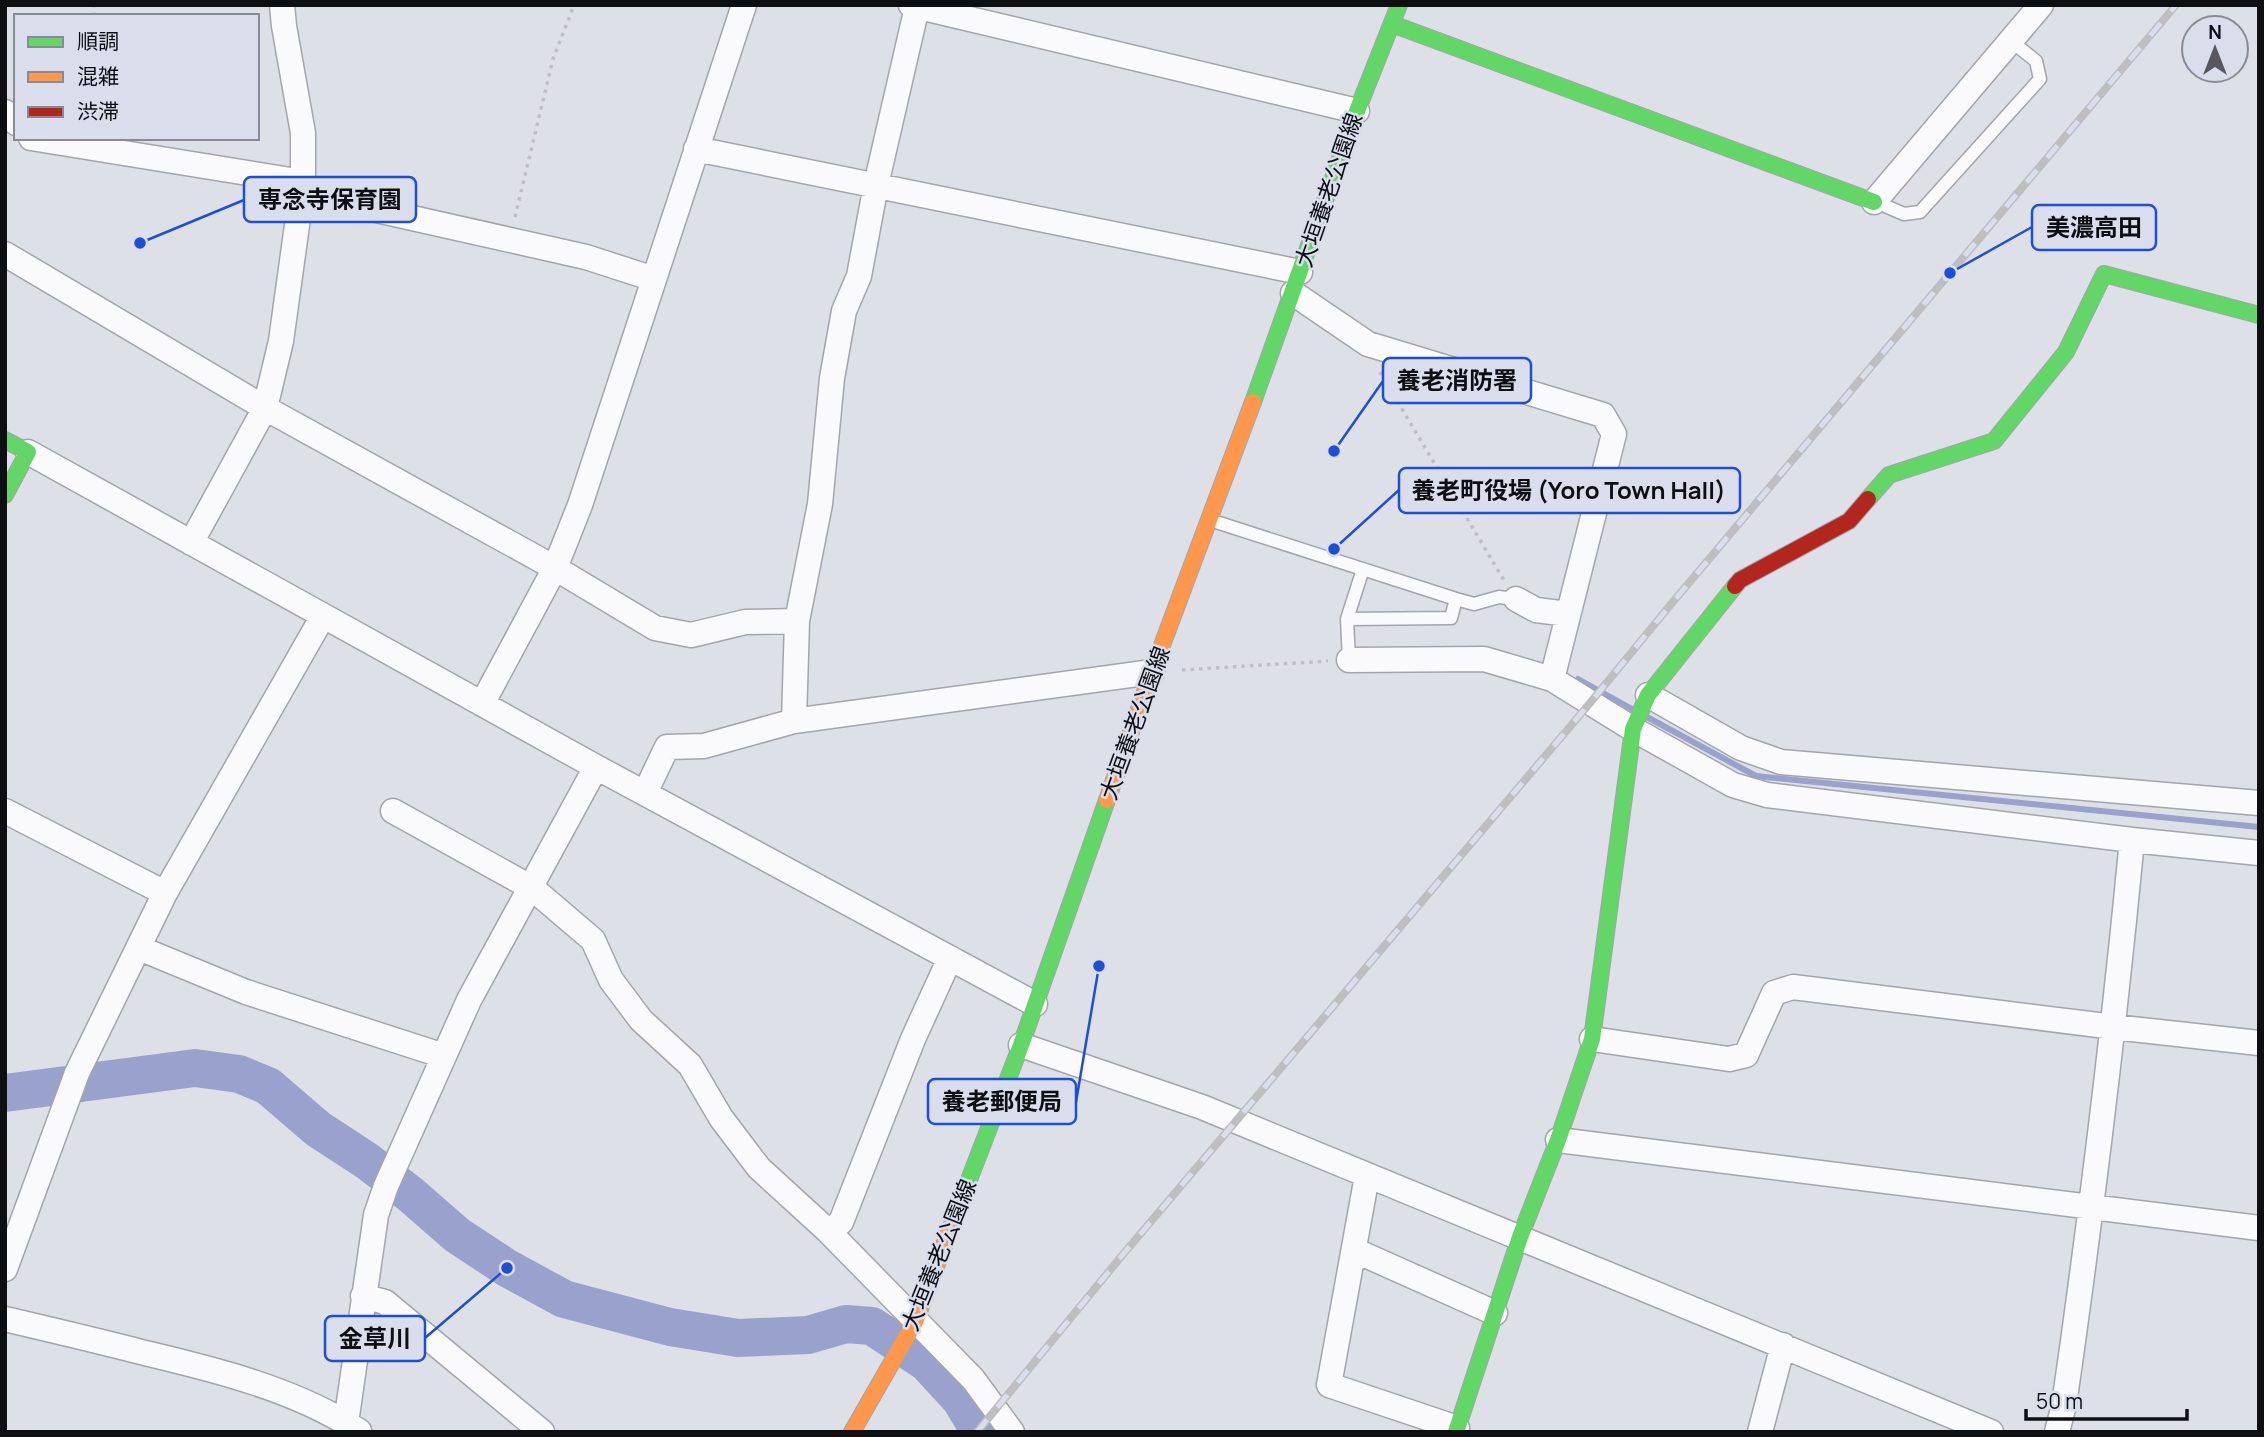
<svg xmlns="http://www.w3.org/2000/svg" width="2264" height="1437" viewBox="0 0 2264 1437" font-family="Manrope,'Noto Sans JP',sans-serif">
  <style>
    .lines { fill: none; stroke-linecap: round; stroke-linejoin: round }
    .stream { stroke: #98a2cc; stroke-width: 6 }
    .river { stroke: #98a2cc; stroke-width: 38 }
    .lane-casing { stroke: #a3a5ab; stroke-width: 15 }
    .street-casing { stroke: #a3a5ab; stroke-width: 27 }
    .fast-casing { stroke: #a3a5ab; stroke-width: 18 }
    .slow-casing { stroke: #a3a5ab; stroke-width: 18 }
    .jam-casing { stroke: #a3a5ab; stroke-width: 18 }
    .path { stroke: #c0c0c2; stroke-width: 3.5; stroke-dasharray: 3.5 5; stroke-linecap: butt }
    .lane { stroke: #fafafc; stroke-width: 12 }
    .street { stroke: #fafafc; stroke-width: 24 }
    .fast { stroke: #63d668; stroke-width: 16 }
    .slow { stroke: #ff974d; stroke-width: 16 }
    .jam { stroke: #b3261e; stroke-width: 16 }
    .rail-casing { stroke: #bebec0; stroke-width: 8 }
    .rail { stroke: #dadeec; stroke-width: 5; stroke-dasharray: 16; stroke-linecap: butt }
    .labels { text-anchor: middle; stroke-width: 5; stroke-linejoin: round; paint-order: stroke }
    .street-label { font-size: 23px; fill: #0d0f13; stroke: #dadeec }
    .leader { fill: none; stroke: #1d4ed8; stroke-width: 2.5 }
    .callout-dot { fill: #1d4ed8; stroke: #dadeec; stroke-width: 2.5 }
    .callout { fill: #dadeec; stroke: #1d4ed8; stroke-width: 2.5 }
    .callout-label { font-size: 24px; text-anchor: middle; font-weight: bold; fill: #0d0f13 }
  </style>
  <rect width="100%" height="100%" fill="#dee0e8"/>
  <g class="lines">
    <!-- stream -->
    <path class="stream" d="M1578,679L1632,709
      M1647,717L1756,776L2259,827"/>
    <!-- river -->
    <path class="river" d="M5,1093L195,1068L239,1074L268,1086L318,1129L367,1161L410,1194L457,1235L507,1268L564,1299L670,1327L738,1338L808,1335L846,1324L872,1326L927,1363L961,1400L980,1432"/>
    <defs>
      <path id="lane" d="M1876,202L1904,214L1920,212L2040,79L2036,61L2011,41
        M1213,521L1456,599
        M1347,619L1451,618L1456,599L1474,604L1499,597L1516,599
        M1349,660L1347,619L1363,569"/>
      <path id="street" d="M911,5L1357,111
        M5,112L16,123
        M31,138L303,182
        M696,149L1300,272
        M301,193L586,257L654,279
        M1874,202L2041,5
        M5,254L265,408L555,568L655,628L691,635L745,622L797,621
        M1293,293L1368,344L1603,415L1614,434L1552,679
        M28,452L596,767L1035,1004
        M191,543L265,408L281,341L303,182V133L284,26L282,5
        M1516,599L1536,610L1568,614
        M1349,660L1484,659L1552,679L1633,729L1733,785L1767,795L2132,840L2259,853
        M1648,695L1741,748L1781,762L2259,803
        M482,704L555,568L580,505L744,5
        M794,721L797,621L820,504L832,378L844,311L859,276L876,185L917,7
        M645,793L667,747L704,746L794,721L1152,672
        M5,811L165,893
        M393,811L532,888L593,940L611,980L641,1020L690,1065L721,1118L759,1168L829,1232L973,1379L1012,1432
        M139,948L246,992L444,1056
        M1592,1039L1729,1059L1746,1055L1774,993L1793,987L2114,1027L2259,1043
        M1021,1045L1202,1107L1991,1432
        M1558,1140L2259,1228
        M1367,1176L1329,1385L1457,1428
        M829,1232L841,1222L913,1039L950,958
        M1354,1250L1495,1313
        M5,1269L77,1073L165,893L323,616
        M363,1296L385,1302L542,1432
        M5,1319C52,1330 99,1341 145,1353C217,1370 297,1390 359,1431
        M346,1423L376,1215L386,1186L469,1000L596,767
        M1760,1432L1783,1345
        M2057,1432L2064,1405C2091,1217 2114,1029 2132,840"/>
      <path id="fast" d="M1392,24L1874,202
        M1253,402L1357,111L1399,5
        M5,440L28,452L5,495
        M1868,499L1889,475L1994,441L2066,352L2104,274L2259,315
        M962,1198L1021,1045L1107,800
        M1456,1432L1520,1237L1558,1140L1592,1039L1633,729L1648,695L1735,586"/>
      <path id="slow" d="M1107,800L1152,672L1253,402
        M852,1432L915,1322L962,1198"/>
      <path id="jam" d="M1735,586L1740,580L1849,521L1868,499"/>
    </defs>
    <!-- lane casing -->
    <use href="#lane" class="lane-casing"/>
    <!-- street casing -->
    <use href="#street" class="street-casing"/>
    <!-- fast casing -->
    <use href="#fast" class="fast-casing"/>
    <!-- slow casing -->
    <use href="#slow" class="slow-casing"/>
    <!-- jam casing -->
    <use href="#jam" class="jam-casing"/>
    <!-- path -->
    <path class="path" d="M94,16V5
      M515,217L553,59L574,5
      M1380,372L1505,582
      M1182,670L1328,661"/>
    <!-- lane -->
    <use href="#lane" class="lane"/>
    <!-- street -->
    <use href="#street" class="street"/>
    <!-- fast -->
    <use href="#fast" class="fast"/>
    <!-- slow -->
    <use href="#slow" class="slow"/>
    <!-- jam -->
    <use href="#jam" class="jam"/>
    <defs>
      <path id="rail" d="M977,1432L1120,1258L1590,703L1672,603L2176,5"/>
    </defs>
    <!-- rail casing -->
    <use href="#rail" class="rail-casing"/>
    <!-- rail -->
    <use href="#rail" class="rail"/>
  </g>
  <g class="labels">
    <!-- street labels -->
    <g class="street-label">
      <text transform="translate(1329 190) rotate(-71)" y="8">大垣養老公園線</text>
      <text transform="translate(1135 723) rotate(-70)" y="8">大垣養老公園線</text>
      <text transform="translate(939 1255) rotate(-68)" y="8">大垣養老公園線</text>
    </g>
  </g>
  <!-- callouts -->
  <path class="leader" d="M140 243L244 200M1950 273L2032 227M1334 451L1383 381M1334 549L1399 490M1099 966L1076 1102M507 1268L425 1338"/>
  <g class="callout-dot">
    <circle cx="140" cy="243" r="7"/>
    <circle cx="1950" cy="273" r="7"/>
    <circle cx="1334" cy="451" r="7"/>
    <circle cx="1334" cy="549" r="7"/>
    <circle cx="1099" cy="966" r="7"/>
    <circle cx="507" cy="1268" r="7"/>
  </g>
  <g class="callout">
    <rect x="244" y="177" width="172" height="45" rx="7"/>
    <rect x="2032" y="205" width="124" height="45" rx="7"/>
    <rect x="1383" y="358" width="148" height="45" rx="7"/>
    <rect x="1399" y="468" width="341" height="45" rx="7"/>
    <rect x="928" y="1079" width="148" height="45" rx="7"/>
    <rect x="325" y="1316" width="100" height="45" rx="7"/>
  </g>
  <g class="callout-label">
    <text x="330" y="208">専念寺保育園</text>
    <text x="2094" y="236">美濃高田</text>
    <text x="1457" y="389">養老消防署</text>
    <text x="1569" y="499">養老町役場 (Yoro Town Hall)</text>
    <text x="1002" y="1110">養老郵便局</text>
    <text x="375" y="1347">金草川</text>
  </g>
  <!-- border -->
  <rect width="2264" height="1437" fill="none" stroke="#0d0f13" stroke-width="14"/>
  <!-- legend -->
  <rect x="14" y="14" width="245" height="126" fill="#dadeec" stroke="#888b95" stroke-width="2"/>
  <rect x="28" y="37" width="35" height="10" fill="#63d668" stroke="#888b95" stroke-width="2"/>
  <text x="77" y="49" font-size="21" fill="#0d0f13">順調</text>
  <rect x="28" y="72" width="35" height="10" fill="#ff974d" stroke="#888b95" stroke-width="2"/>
  <text x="77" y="84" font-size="21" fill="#0d0f13">混雑</text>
  <rect x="28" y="107" width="35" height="10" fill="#b3261e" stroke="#888b95" stroke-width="2"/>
  <text x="77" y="119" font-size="21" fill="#0d0f13">渋滞</text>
  <!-- north arrow -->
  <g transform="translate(2215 49)"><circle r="33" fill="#dadeec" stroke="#888b95" stroke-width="2"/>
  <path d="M0-5L12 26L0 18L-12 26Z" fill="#56585e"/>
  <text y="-10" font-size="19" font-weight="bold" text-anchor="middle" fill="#0d0f13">N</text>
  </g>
  <!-- scale -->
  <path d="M2026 1409v10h161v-10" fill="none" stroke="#0d0f13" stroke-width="3.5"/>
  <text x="2036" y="1409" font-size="21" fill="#0d0f13" stroke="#dadeec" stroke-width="5" paint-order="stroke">50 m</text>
</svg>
